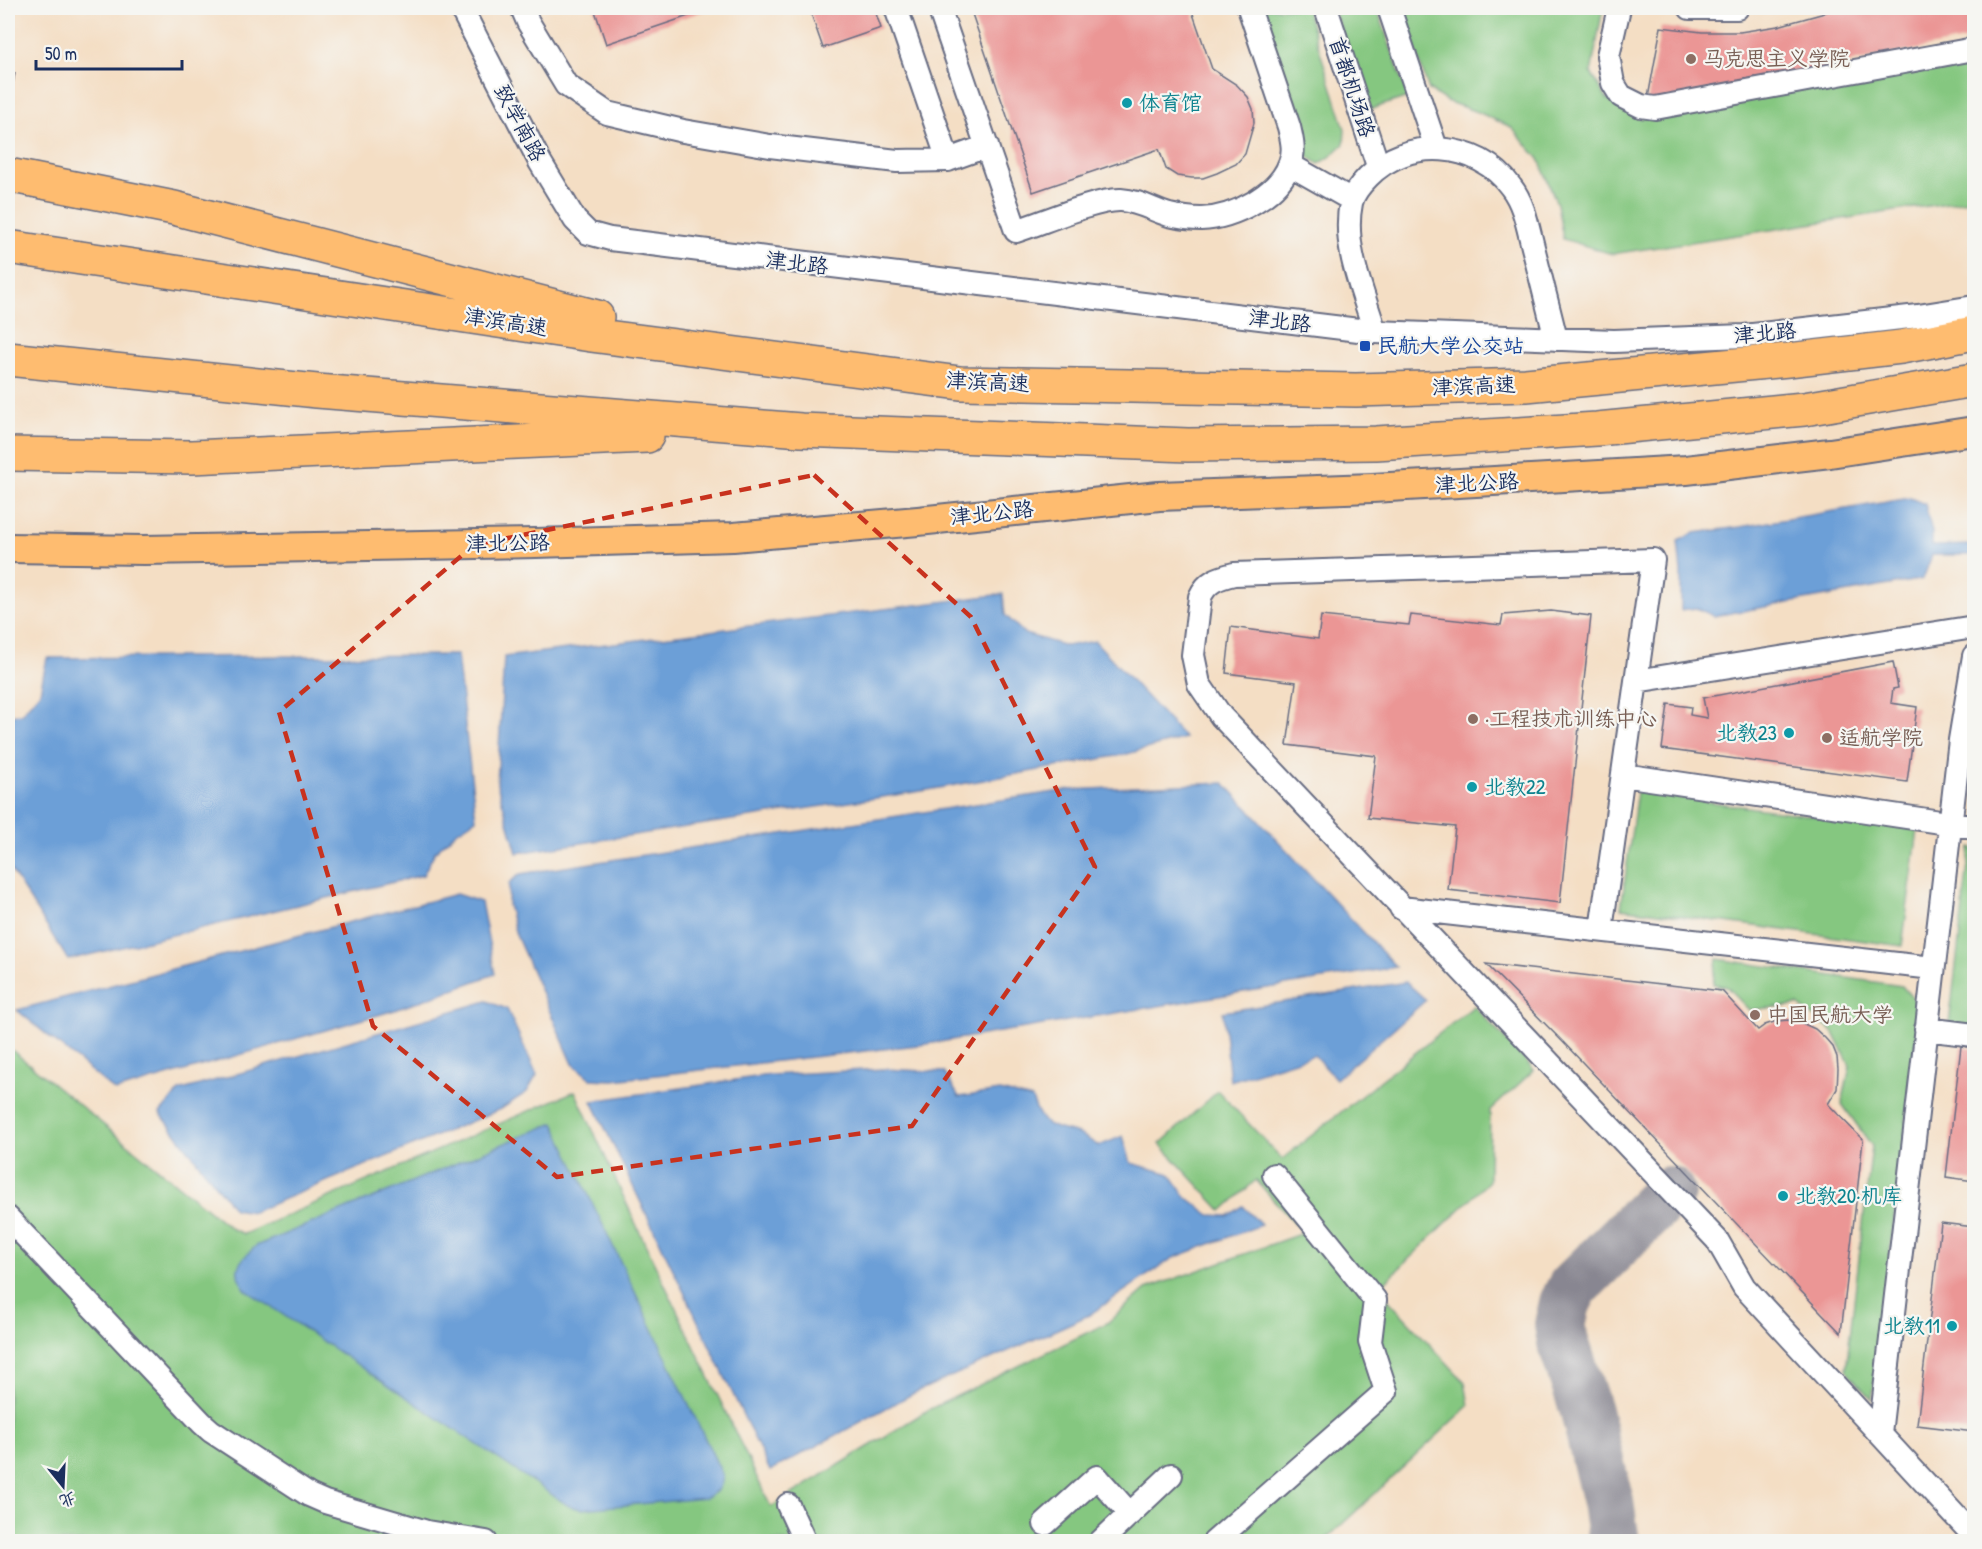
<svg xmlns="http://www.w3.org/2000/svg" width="1982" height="1549" viewBox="0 0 1982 1549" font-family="'Patrick Hand','LXGW WenKai TC',sans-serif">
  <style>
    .green { fill: #85c780; stroke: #507b6f; stroke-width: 1.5 }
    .water { fill: #6c9fd7; stroke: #44679a; stroke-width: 1.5 }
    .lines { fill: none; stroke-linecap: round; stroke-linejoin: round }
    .taxiway { stroke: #888691; stroke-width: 52 }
    .building { fill: #eb9695 }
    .minor-casing { stroke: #676c82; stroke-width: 26 }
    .major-casing { stroke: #676c82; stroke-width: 32 }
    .highway-casing { stroke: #676c82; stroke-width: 36 }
    .minor { stroke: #fff; stroke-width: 22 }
    .major { stroke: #febc70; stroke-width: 28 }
    .highway { stroke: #febc70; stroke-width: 33 }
    .marked { fill: none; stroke: #c8321e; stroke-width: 4.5; stroke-dasharray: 12 8; stroke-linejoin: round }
    .education-dot { fill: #8d6e63; stroke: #f6f6f2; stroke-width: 2 }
    .culture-dot { fill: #0f9aa8; stroke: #f6f6f2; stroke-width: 2 }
    .transit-dot { fill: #1a4fb4; stroke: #f6f6f2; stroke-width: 2 }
    .labels { text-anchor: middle; stroke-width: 4.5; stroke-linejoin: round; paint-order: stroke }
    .education-label { font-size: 21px; fill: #785e54; stroke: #f6f6f2; text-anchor: start }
    .street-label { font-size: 21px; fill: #1b2f5e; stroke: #f6f6f2 }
    .culture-label { font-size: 21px; fill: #0d838f; stroke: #f6f6f2; text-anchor: start }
    .transit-label { font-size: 21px; fill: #164399; stroke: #f6f6f2; text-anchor: start }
  </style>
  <rect width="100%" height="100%" fill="#f6f6f2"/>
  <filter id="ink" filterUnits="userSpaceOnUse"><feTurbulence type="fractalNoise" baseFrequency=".0167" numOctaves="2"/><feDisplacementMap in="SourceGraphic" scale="12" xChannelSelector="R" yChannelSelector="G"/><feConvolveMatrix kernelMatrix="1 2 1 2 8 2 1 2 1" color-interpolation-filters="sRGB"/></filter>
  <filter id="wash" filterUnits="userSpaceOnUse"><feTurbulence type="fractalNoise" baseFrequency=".008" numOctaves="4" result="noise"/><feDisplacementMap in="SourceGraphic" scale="24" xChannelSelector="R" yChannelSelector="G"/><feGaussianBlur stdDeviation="1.35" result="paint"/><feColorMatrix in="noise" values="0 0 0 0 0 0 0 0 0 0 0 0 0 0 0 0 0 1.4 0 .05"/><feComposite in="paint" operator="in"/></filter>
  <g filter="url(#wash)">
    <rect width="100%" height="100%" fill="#f4dec4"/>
    <!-- green -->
    <path class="green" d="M1259,8H1306L1345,129L1344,144L1330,157L1319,164L1306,155Z
      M1333,8H1377L1408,97L1368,110Z
      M1401,8H1603L1591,73L1607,99L1640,119L1974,59V199L1612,254L1563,239L1557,204L1539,159L1511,127L1480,113L1446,101L1429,90Z
      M1637,792L1918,830L1902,946L1621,908Z
      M1970,848L1974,849V1027L1949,1024Z
      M1717,959L1902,986L1920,1007L1872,1400L1846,1370L1872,1146L1842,1104L1850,1066L1834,1033L1798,1005L1749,1010L1727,987L1713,984Z
      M1474,1006L1534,1070L1490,1111L1489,1181L1378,1289L1465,1382L1469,1406L1324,1541L8,1542V1047L232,1229L244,1234L575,1091L642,1237L771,1507L928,1410L1107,1323L1146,1289L1303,1233L1256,1180L1222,1211L1160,1144L1218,1091L1282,1159Z"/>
    <!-- water -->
    <path class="water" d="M1910,498L1925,504L1932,532V546L1974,545V555H1932L1923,579L1714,616L1696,608L1681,610V572L1678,541L1694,533L1740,527Z
      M1003,594L1005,615L1025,634L1066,646L1095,641L1185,738L1127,754L928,790L517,853L497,784L504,657Z
      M457,655L476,819L455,833L435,852L423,875L68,960L8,865V715L21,714L40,692L47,658Z
      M1224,783L1396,967L927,1044L613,1080L591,1079L573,1064L516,935L508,905L509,883L520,874L1068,790Z
      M456,894L481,902L495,974L395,1010L115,1091L17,1010Z
      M1406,982L1426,1000L1336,1079L1314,1055L1230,1081L1223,1012Z
      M487,1001L507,1009L537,1075L527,1092L501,1109L253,1212L234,1209L160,1113L179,1091Z
      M884,1069L944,1072L959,1097L1000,1091L1032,1099C1044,1130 1048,1125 1078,1134C1085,1136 1092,1142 1099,1146L1123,1136L1131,1163L1170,1174L1186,1197L1210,1215L1228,1216L1243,1206L1261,1225L1173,1258L1089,1315L914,1393L770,1471L592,1101L769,1075Z
      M554,1123L723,1476C722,1489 716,1493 705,1498L581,1509L569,1506L246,1290C230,1270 239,1261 256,1246Z"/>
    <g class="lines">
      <!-- taxiway -->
      <path class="taxiway" d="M1614,1542L1608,1502L1586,1411L1563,1342L1560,1325L1565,1303L1573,1287L1669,1192"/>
    </g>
    <g id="blocks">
      <!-- building -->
      <path class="building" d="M594,8H712L606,44Z
        M809,8H874L881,28L823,48Z
        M970,8H1191L1212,69L1237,85L1248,97L1253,109L1254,123L1245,154L1236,164L1217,173L1203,178H1192L1177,176L1166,169L1159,149L1033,192Z
        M1836,8H1974V38L1647,103L1661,27L1702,32H1740L1778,26L1821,14Z
        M8,72L15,73L9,106H8Z
        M1551,611L1591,616L1560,903L1448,890L1455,827L1368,818L1376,756L1287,745L1296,682L1226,673L1231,627L1318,639L1321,616L1409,625L1411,615L1501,625L1503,615Z
        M1893,662L1898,688L1893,689L1891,703L1917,707L1907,782L1662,749L1668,704L1691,707L1690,715L1707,718L1703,698Z
        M1486,964L1722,991L1758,1030L1765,1025L1777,1021L1789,1020L1802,1023L1815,1029L1825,1038L1833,1047L1837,1057L1838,1069L1837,1089L1828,1104L1863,1140L1841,1333L1563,1042Z
        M1961,1046L1974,1048V1181L1946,1177Z
        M1941,1223L1974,1227V1432L1917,1425Z"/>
    </g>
  </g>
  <g filter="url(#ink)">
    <use href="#blocks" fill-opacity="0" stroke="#676c82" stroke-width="1.5"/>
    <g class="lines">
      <defs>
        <path id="minor" d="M461,8L540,162L575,220L588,233L610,239L1375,332L1614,341L1744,336L1918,316L1974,307
          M522,8L528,22L566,85L607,113L683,131L770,146L897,161L948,160L987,146
          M896,8L948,160
          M939,8L1016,231C1042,223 1096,199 1121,200C1139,201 1152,210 1169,215C1178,217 1192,219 1201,219C1233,218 1279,195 1290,163C1295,151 1292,140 1289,127L1249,8
          M1326,8L1378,166
          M1389,8L1436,148
          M1619,8L1608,56L1613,83L1621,96L1641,106L1655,108L1974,49
          M1690,8H1737
          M1290,165L1352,200
          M1375,332C1363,291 1342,246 1351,203C1353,194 1361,184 1368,177C1407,136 1478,141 1511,187C1525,205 1528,229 1534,251C1541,280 1549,310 1556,339
          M1974,656L1960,740L1880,1434L1974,1536
          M1636,681L1974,627
          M1623,775L1974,827
          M1401,908L1933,968
          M1601,930L1653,560L1234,574C1218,578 1207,581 1200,597L1193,655L1199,684L1221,716L1717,1240L1744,1287L1880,1434
          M1926,1029L1974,1035
          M8,1218L202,1423L211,1431L309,1495L325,1502L427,1532L486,1542
          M788,1505L805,1542
          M1045,1524L1097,1477L1130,1514
          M1100,1542L1171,1475
          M1214,1542L1386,1391L1370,1342L1375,1300L1274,1175"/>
        <path id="major" d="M8,548L144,550L536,543L733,537L918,521L1159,496L1372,488L1686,470L1830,453L1974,431"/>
        <path id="highway" d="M8,175L174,208L597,317
          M8,247L591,335L960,383L1356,390L1526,385L1788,360L1901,347L1974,333
          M8,359L317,391L801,430L1188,445L1376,443L1597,429L1804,409L1974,380
          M8,454L192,457L647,436"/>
      </defs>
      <!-- minor casing -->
      <use href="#minor" class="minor-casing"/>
      <!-- major casing -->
      <use href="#major" class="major-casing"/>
      <!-- highway casing -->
      <use href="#highway" class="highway-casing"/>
      <!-- minor -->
      <use href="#minor" class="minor"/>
      <!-- major -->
      <use href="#major" class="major"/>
      <!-- highway -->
      <use href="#highway" class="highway"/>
    </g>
  </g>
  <!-- marked area -->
  <path class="marked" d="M814,475L971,617L1095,867L912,1126L557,1177L373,1026L279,712L474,545Z"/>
  <!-- markers -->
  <g class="education-dot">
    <circle cx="1691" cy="59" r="6"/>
    <circle cx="1473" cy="719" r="6"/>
    <circle cx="1827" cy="738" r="6"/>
    <circle cx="1755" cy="1015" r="6"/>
  </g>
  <g class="culture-dot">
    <circle cx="1127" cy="103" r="6"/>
    <circle cx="1789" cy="733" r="6"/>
    <circle cx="1472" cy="787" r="6"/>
    <circle cx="1783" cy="1196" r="6"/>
    <circle cx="1952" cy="1326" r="6"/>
  </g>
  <rect class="transit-dot" x="1359" y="340" width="12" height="12" rx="3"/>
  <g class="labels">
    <!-- education labels -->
    <g class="education-label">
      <text x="1703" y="66">马克思主义学院</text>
      <text x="1485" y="726">·工程技术训练中心</text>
      <text x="1839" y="745">适航学院</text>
      <text x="1767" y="1022">中国民航大学</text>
    </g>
    <!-- street labels -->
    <g class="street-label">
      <text transform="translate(1352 87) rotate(72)" y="7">首都机场路</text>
      <text transform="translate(520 123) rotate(62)" y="7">致学南路</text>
      <text transform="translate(797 263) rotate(7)" y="7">津北路</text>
      <text transform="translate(1280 321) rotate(7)" y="7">津北路</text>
      <text transform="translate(506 322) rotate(9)" y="7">津滨高速</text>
      <text transform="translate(1765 333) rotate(-5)" y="7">津北路</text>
      <text transform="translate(988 382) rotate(3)" y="7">津滨高速</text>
      <text transform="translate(1474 386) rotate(-2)" y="7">津滨高速</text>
      <text transform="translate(1477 483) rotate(-3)" y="7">津北公路</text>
      <text transform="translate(992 513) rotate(-6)" y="7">津北公路</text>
      <text transform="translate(508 543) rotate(-1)" y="7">津北公路</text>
    </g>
    <!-- culture labels -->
    <g class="culture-label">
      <text x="1139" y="110">体育馆</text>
      <text x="1777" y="740" text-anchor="end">北教23</text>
      <text x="1484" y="794">北教22</text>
      <text x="1795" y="1203">北教20·机库</text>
      <text x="1940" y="1333" text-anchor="end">北教11</text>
    </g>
    <!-- transit labels -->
    <g class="transit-label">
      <text x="1377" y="353">民航大学公交站</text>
    </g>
  </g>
  <!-- margin -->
  <rect width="1982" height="1549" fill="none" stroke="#f6f6f2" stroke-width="30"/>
  <!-- north arrow -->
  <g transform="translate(63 1486) rotate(162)" stroke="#f6f6f2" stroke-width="4.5" paint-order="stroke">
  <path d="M0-4.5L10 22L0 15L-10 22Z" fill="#1b2f5e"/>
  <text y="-9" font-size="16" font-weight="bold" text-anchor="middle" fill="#1b2f5e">北</text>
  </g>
  <!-- scale -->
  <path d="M36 60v9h146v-9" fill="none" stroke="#1b2f5e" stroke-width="3"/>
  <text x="45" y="60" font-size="18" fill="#1b2f5e" stroke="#f6f6f2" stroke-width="4.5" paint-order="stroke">50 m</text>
</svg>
